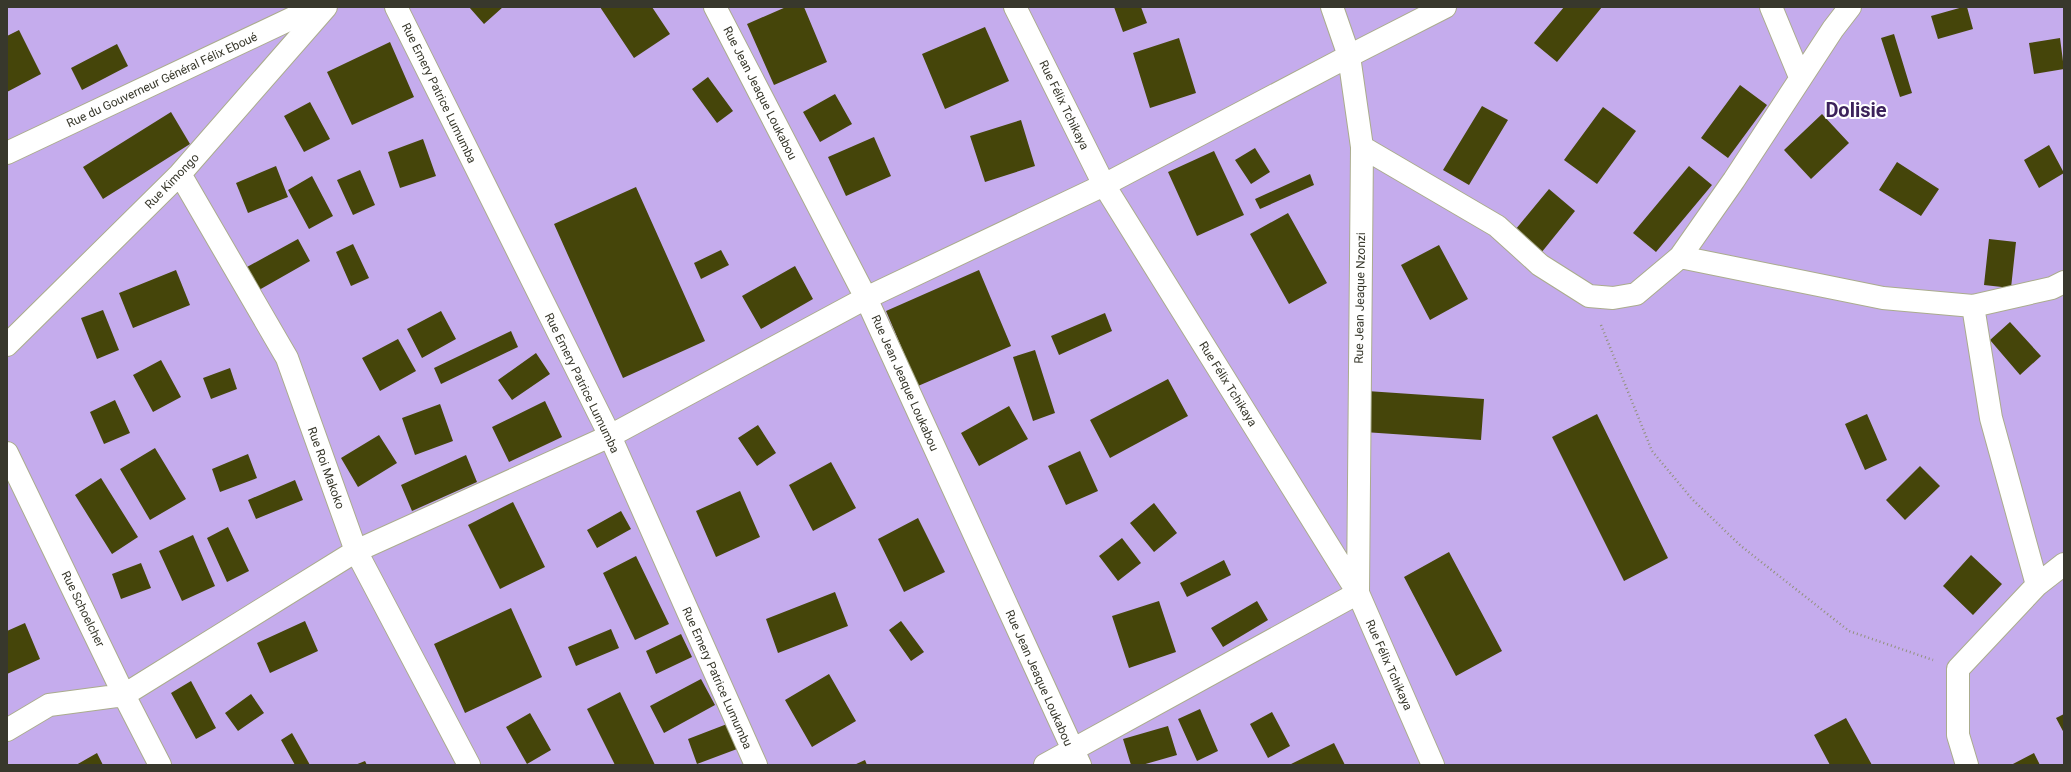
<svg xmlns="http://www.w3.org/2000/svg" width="2071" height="772" viewBox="0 0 2071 772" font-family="Roboto,sans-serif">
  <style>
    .green { fill: #c5aced }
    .building { fill: #45450a }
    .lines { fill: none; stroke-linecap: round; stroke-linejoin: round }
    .minor-casing { stroke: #aaac8d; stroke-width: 24 }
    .secondary-casing { stroke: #aaac8d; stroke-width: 24 }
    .path { stroke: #91917b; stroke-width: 2.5; stroke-dasharray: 1 3; stroke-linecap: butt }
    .minor { stroke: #fff; stroke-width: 22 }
    .secondary { stroke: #fff; stroke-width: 22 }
    .labels { text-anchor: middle; stroke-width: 4; stroke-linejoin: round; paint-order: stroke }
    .street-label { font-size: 12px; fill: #38382c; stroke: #fff }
    .town-label { font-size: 20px; font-weight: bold; fill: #3c225b; stroke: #fff }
  </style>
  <rect width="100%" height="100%" fill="#e5e6c6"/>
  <!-- green -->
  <path class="green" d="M7,7H2064V765H7Z"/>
  <!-- building -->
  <path class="building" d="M469,7H503L484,24Z
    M600,7H652L670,34L634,58Z
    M786,7H804L827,62L774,85L747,24Z
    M1114,7H1141L1147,23L1123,32Z
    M1564,7H1602L1557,62L1534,43Z
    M1963,7H1967L1973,29L1938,39L1931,16Z
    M985,27L1009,81L945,109L922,54Z
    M19,30L41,74L7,92V36Z
    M1894,34L1912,93L1900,97L1881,38Z
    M1179,38L1196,93L1150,108L1133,53Z
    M2060,38L2064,69L2034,74L2029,43Z
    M390,42L414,97L352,125L327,72Z
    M117,44L128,66L82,90L71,68Z
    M708,77L733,111L717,123L692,89Z
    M1740,85L1767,105L1728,158L1701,138Z
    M835,94L852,124L820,142L803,112Z
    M310,102L330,139L304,152L284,116Z
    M1482,106L1508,120L1469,185L1443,170Z
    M1603,107L1636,131L1597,184L1564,160Z
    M171,112L190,144L103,199L83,167Z
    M1822,114L1849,143L1811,179L1784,150Z
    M1021,120L1035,166L985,182L970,136Z
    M874,137L891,176L846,196L828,157Z
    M423,139L436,176L400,188L388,152Z
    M2049,145L2064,173L2039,188L2024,160Z
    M1255,148L1270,172L1251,184L1235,160Z
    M1214,151L1244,215L1197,236L1168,172Z
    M1897,162L1939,189L1921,216L1879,190Z
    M276,166L288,197L248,213L236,183Z
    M1689,166L1712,185L1656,252L1633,233Z
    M360,170L375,205L353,215L337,180Z
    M1310,174L1314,185L1260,209L1255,199Z
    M312,176L333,216L309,229L288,190Z
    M636,187L705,341L623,378L554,224Z
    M1549,189L1575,211L1537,258L1511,235Z
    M1288,213L1327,283L1289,304L1250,234Z
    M298,239L310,261L259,290L247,267Z
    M1989,239L2016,242L2011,288L1984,285Z
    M353,244L369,278L351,286L336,252Z
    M1439,245L1468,299L1430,320L1401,265Z
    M721,250L729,265L701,279L694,263Z
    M795,266L813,299L761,329L742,296Z
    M176,270L190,305L133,328L119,293Z
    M979,270L1011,346L918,386L886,311Z
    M103,310L119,350L97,359L81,318Z
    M441,311L456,339L422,358L407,329Z
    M1105,313L1112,331L1059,355L1051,336Z
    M2010,322L2041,356L2020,375L1990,340Z
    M511,331L518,347L441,384L434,368Z
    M398,339L416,371L380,391L362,358Z
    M1035,350L1055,413L1033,421L1013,357Z
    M536,353L550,374L512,400L498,380Z
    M161,360L181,397L153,412L133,375Z
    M230,368L237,389L211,399L203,378Z
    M1168,379L1188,416L1110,458L1090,420Z
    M1367,391L1484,399L1481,440L1364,432Z
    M115,400L130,433L104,444L90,412Z
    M545,401L562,437L509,462L492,427Z
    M440,404L453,441L415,455L402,418Z
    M1009,406L1028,439L979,466L961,433Z
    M1597,414L1668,558L1624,581L1552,437Z
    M1867,414L1887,460L1865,470L1845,424Z
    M758,425L776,453L757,466L738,438Z
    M379,435L397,463L358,487L341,458Z
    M155,448L186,499L150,520L120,469Z
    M1080,451L1098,491L1066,505L1048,466Z
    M248,454L257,478L220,492L212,469Z
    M466,455L477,482L412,511L401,485Z
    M831,462L856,508L813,531L789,485Z
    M1920,466L1940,486L1905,520L1886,500Z
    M101,478L138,537L112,554L75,495Z
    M295,480L303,500L256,519L248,500Z
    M740,491L760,537L716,557L696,511Z
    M513,502L545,567L500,589L468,525Z
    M1154,503L1177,533L1154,552L1130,523Z
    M621,511L631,529L597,548L587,530Z
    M918,518L945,572L904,592L878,539Z
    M228,527L249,571L227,582L207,538Z
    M193,535L215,586L182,601L159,551Z
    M1122,538L1141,563L1118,581L1099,556Z
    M1449,552L1502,651L1456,676L1404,577Z
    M1971,555L2002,584L1973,615L1943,586Z
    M636,556L669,624L635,640L603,573Z
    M1224,560L1231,575L1187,597L1180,583Z
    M141,563L151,588L121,599L112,574Z
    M835,592L848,626L778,653L766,619Z
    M1159,601L1176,652L1129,668L1112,616Z
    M1257,601L1268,620L1223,647L1211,628Z
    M511,608L542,677L465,713L434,644Z
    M305,621L318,651L270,673L257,643Z
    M901,621L924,652L911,661L889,630Z
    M25,623L40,659L7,674V631Z
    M611,629L619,648L576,666L568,647Z
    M681,634L692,657L656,674L646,651Z
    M829,674L856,721L812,747L785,700Z
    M701,679L715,705L664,733L650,706Z
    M191,681L216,728L196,739L171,693Z
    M620,692L655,765H615L587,709Z
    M251,694L264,713L238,731L225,713Z
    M1200,709L1218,751L1197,761L1178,719Z
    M1272,712L1290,746L1268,758L1250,724Z
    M530,713L551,750L527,764L506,727Z
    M2064,714V733L2056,718Z
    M1846,718L1872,765H1830L1814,735Z
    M727,724L737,749L697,764L688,739Z
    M1168,726L1177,755L1142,765H1131L1123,739Z
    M292,733L310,765H295L281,740Z
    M1334,743L1345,765H1289Z
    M97,753L103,765H76Z
    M2034,753L2040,765H2011Z
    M865,760L867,765H854Z
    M365,761L367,765H355Z"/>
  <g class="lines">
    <defs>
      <path id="minor" d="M396,7L610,436L756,765
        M715,7L866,298L1080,765
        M1015,7L1104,185L1358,593L1433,765
        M1332,7L1349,56L1362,147L1358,593
        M1771,7L1800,77
        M1362,147L1497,226L1540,265L1589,296L1613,298L1636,294L1680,257L1883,298L1973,306L2052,288L2064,282
        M180,174L287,358L356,551L469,765
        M1680,257L1734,180L1833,29L1850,7
        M1973,306L1991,418L2037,585
        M7,345L180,174L326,7
        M7,453L124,695L160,765
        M7,730L49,705L124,695L356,551L610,436L866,298L1104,185L1349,56L1445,7
        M1045,765L1358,593
        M1967,765L1958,735V669L2037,585L2064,564"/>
      <path id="secondary" d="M7,153L316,7"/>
    </defs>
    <!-- minor casing -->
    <use href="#minor" class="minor-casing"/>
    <!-- secondary casing -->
    <use href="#secondary" class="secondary-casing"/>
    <!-- path -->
    <path class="path" d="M1601,325L1652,451L1692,499L1741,546L1849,631L1933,660"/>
    <!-- minor -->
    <use href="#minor" class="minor"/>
    <!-- secondary -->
    <use href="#secondary" class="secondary"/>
  </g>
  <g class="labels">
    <!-- street labels -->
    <g class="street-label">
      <text transform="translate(162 80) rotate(-25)" y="4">Rue du Gouverneur Général Félix Eboué</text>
      <text transform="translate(439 93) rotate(64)" y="4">Rue Emery Patrice Lumumba</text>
      <text transform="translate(760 93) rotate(63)" y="4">Rue Jean Jeaque Loukabou</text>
      <text transform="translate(1064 105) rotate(64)" y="4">Rue Félix Tchikaya</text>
      <text transform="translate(172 181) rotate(-46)" y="4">Rue Kimongo</text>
      <text transform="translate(1360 298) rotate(-89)" y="4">Rue Jean Jeaque Nzonzi</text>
      <text transform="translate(582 383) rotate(64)" y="4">Rue Emery Patrice Lumumba</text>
      <text transform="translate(905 383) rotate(66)" y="4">Rue Jean Jeaque Loukabou</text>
      <text transform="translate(1228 384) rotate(58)" y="4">Rue Félix Tchikaya</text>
      <text transform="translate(326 468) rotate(70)" y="4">Rue Roi Makoko</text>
      <text transform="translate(83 609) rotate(64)" y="4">Rue Schoelcher</text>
      <text transform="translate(1389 665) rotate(66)" y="4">Rue Félix Tchikaya</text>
      <text transform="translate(717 678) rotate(66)" y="4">Rue Emery Patrice Lumumba</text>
      <text transform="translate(1039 678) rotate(66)" y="4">Rue Jean Jeaque Loukabou</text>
    </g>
    <!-- town labels -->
    <g class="town-label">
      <text x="1856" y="117">Dolisie</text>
    </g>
  </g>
  <!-- border -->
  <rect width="2071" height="772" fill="none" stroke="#38382c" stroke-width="16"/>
</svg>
